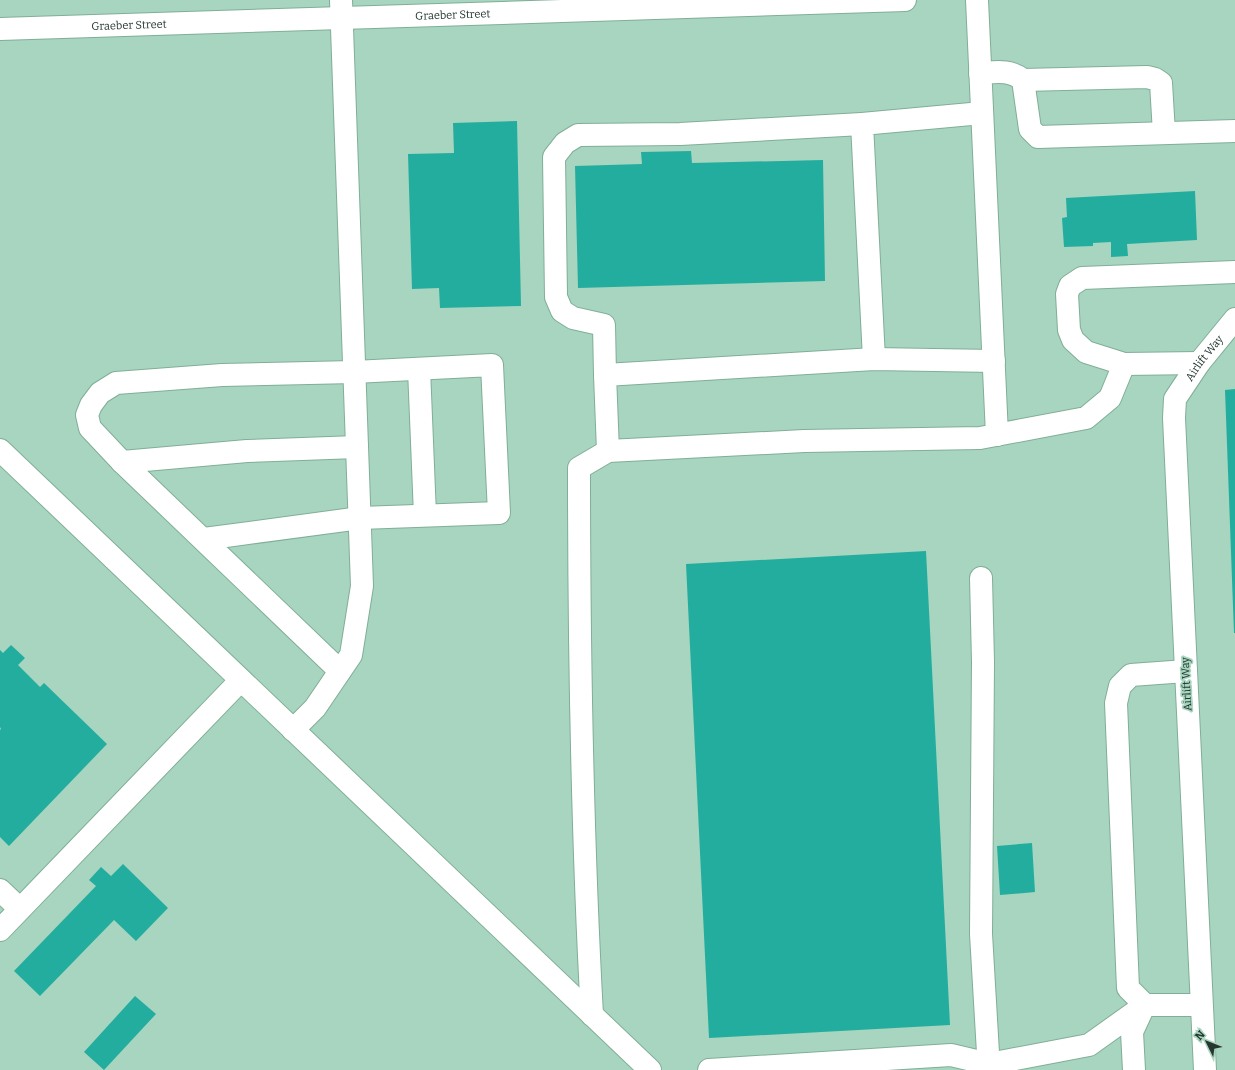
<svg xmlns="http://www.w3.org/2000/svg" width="1235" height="1070" viewBox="0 0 1235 1070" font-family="Bitter,serif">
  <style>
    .building { fill: #23ad9f }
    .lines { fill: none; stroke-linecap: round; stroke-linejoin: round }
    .minor-casing { stroke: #81ae98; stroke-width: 24 }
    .minor { stroke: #fff; stroke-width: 22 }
    .labels { text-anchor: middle; stroke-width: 3.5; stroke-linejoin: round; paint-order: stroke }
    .street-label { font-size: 11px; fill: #25372f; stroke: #a7d5bf }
  </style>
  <rect width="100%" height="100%" fill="#a7d5bf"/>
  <!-- building -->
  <path class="building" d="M517,121L521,306L440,308L439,288L412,289L408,154L454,153L453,123Z
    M691,151L692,163L823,160L825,281L578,288L575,166L642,164L641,152Z
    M1195,191L1197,240L1127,244L1128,256L1111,257V242L1093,243V246L1064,247L1062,218L1067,217L1066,198Z
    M1235,389V633H1234L1225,390Z
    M926,551L950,1025L709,1038L686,564Z
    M11,645L25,658L18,665L40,687L44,683L107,744L9,846L0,837V730L1,729L0,727V650L3,653Z
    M1032,843L1035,892L1000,895L997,846Z
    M123,864L168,908L136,941L114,920L40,996L14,971L96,886L89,880L101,867L111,876Z
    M135,996L156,1014L104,1070L84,1052Z"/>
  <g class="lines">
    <defs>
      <g id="minor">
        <path d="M977,0L997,435"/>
        <path id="s1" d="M0,29L905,0"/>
        <path d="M980,73C996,72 1010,69 1023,80L1030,129L1038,137L1235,131"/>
        <path d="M1023,80L1147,77L1155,79L1161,83L1164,133"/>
        <path d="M874,359L862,124L982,113"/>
        <path d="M1124,364L1086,352L1073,340L1069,330L1067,294L1070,286L1082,278L1235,272"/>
        <path d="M419,369L425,515"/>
        <path d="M605,375L604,325L573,318L562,311L556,297L554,157L565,143L578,135L680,134L862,124"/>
        <path d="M0,450L650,1070"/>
        <path d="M608,451L605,375L874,359L994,361"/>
        <path d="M122,462L247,451L357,447"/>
        <path d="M204,539L360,518L499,513L492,365L354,372L222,375L116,383L100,393L91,405L87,415L90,428L122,462L340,671"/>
        <path d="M981,578L983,662L981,934L989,1070"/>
        <path d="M1186,671L1131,675L1120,686L1116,703L1128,988L1145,1005H1201"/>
        <path d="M293,730L315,708L351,655L362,586L341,0"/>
        <path d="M0,890L20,909"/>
        <path d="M0,930L241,680"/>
        <path d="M592,1015C582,833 579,650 579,468L608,451L804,441L980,438L1086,418L1110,398L1124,364L1199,363"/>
        <path d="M709,1070L951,1055L989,1064L1089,1045L1145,1005"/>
        <path d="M1134,1070L1132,1032L1144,1006"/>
        <path id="s2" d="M1205,1070L1174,418L1175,399L1199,363L1235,319"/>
      </g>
    </defs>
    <!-- minor casing -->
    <use href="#minor" class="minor-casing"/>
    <!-- minor -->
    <use href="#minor" class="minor"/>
  </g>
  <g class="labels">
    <!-- street labels -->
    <g class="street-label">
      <text dy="4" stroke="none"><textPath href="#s1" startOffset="453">Graeber Street</textPath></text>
      <text dy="4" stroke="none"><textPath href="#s1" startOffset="129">Graeber Street</textPath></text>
      <text dy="4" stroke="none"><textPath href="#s2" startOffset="722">Airlift Way</textPath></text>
      <text transform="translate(1186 684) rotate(-93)" y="4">Airlift Way</text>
    </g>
  </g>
  <!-- north arrow -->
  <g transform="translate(1207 1042) rotate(313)" stroke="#a7d5bf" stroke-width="3" paint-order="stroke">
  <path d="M0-3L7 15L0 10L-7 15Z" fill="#25372f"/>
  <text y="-6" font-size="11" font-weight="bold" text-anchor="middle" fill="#25372f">N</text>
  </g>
</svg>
